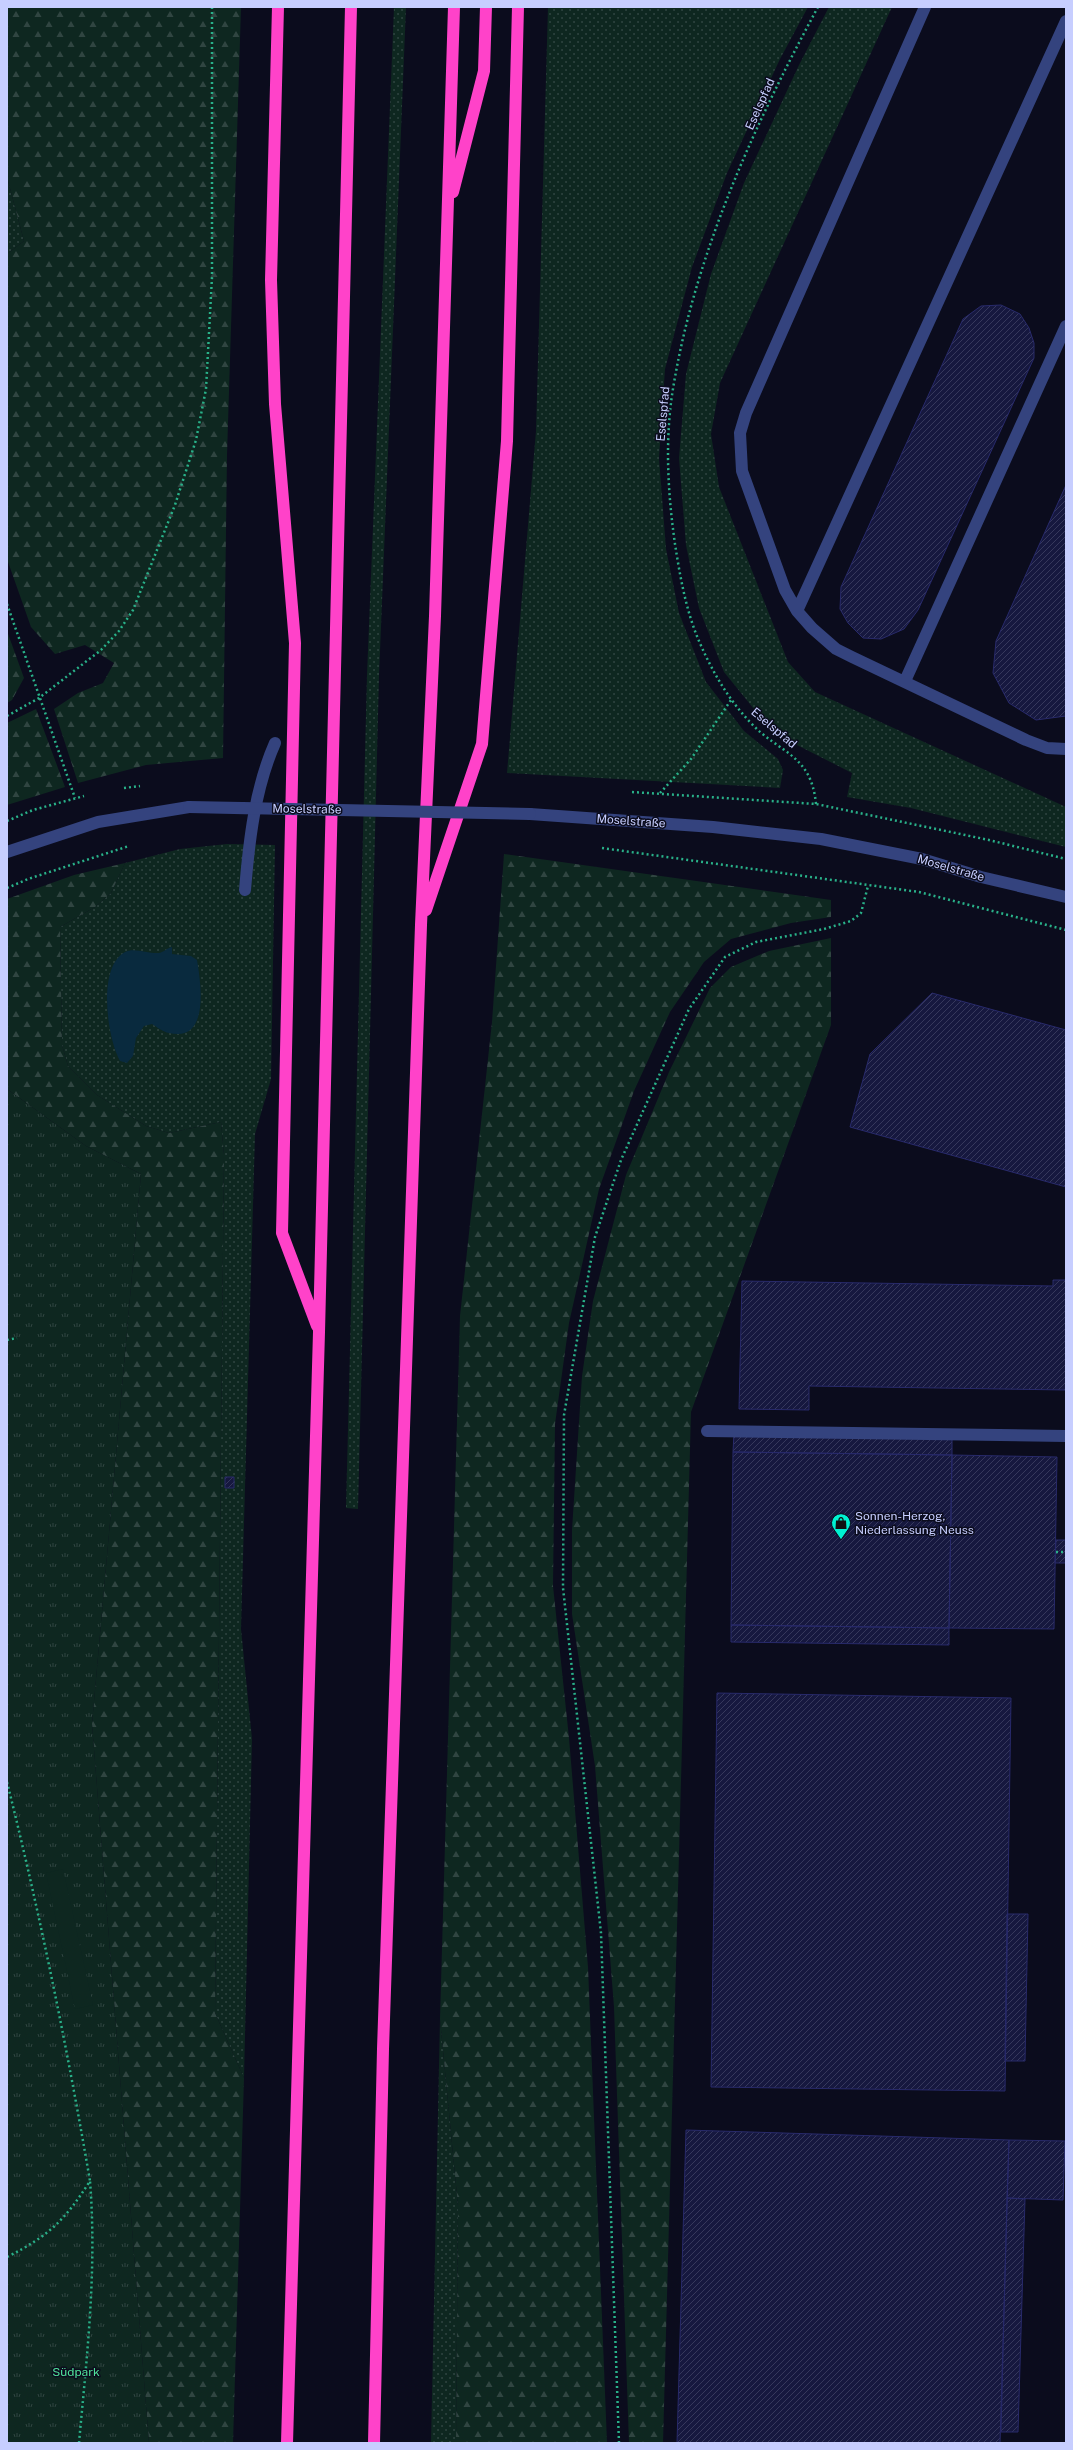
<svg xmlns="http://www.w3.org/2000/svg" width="1073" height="2450" viewBox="0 0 1073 2450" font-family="'Public Sans',sans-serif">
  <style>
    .grass { fill: url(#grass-dots) }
    .forest { fill: url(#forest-firs) }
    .park { fill: url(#park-tufts) }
    .pitch { fill: #0e2720 }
    .water { fill: #092a3e }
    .building { fill: url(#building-hatch); stroke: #282a6b }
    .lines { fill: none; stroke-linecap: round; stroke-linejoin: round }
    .path { stroke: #29b189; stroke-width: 2.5; stroke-dasharray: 2 3; stroke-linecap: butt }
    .minor { stroke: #34437e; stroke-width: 12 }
    .highway { stroke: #ff42c9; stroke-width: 12 }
    .minor-bridge { stroke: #34437e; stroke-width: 12 }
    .labels { text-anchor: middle; stroke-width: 3; stroke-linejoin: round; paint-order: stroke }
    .street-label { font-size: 12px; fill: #c7ceff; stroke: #0b0c1d }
    .poi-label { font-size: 12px; fill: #c7ceff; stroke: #0b0c1d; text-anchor: start }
    .park-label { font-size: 12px; fill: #50e29b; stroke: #0b0c1d }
  </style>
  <defs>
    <pattern id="grass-dots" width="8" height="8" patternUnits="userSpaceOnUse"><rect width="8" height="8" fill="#0e2720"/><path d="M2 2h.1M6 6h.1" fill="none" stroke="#304541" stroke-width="1.8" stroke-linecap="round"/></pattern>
    <pattern id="forest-firs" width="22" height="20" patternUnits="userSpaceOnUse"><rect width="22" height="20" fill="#0e2720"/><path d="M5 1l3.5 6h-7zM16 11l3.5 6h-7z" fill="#304541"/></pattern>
    <pattern id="park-tufts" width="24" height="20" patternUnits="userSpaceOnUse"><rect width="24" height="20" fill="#0e2720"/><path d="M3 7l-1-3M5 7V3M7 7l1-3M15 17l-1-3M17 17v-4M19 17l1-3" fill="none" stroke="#304541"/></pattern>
    <pattern id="building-hatch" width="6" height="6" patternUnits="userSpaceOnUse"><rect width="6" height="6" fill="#16183f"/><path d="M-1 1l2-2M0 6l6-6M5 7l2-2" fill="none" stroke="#36385c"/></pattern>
  </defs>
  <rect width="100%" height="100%" fill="#0b0c1d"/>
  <!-- grass -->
  <path class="grass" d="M394,7H406L379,676L358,1509L346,1508L367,675Z
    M548,7H808L780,59L727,173L692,267L665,369L659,458L666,549L679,613L706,682L744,731L778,759L783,770L780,788L507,773L536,431Z
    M829,7H892L720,383L711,434L719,487L788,662L815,692L1066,807V847L911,808L847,797L852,773L797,745L758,714L724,672L699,608L686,545L679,458L686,374L711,274L744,183L799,65Z
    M7,177L24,241L7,254Z
    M227,844L275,845L271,1079L255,1134L241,1629L252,1739L244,2078L215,2013L224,1155L221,1122L169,1133L146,1126L97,1095L68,1066L62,1045L60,927L95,907L111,893L125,863L180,849Z
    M440,2019L458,2206L456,2443H431Z"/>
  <!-- forest -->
  <path class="forest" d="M7,7H241L227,455L223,758L146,765L78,783L54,709L78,693L103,683L114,663L85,645L55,654L31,627L7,559V254L24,241L7,177Z
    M7,631L24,678L12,700L7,703Z
    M36,709L65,787L7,805V723Z
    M504,854L831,900V917L791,923L731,939L704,962L670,1012L634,1091L599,1189L569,1323L555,1424L553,1586L569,1738L588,1967L607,2443H456L458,2206L440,2019L460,1316L492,1022Z
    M125,863L111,893L95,907L60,927L62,1045L68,1066L97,1095L146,1126L169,1133L221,1122L224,1155L215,2013L244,2078L233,2443H149L92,1724L141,1174L86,1146L7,1089V899L74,875Z
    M831,938V1025L691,1412L663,2443H629L614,2007L595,1766L572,1614V1530L582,1376L593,1301L626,1175L669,1072L710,988L731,967L769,951Z"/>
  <!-- park -->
  <path class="park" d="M7,1089L86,1146L141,1174L92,1724L149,2443H7Z"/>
  <!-- pitch -->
  <path class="pitch" d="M63,1869L93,2005L75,2009L46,1873Z"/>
  <!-- water -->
  <path class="water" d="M172,947V954L191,956L197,960C201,983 210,1043 169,1033C163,1032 157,1027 152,1024L144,1026L136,1038L133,1056L127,1063L120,1061C107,1038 97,967 125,952C134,947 149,954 159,953C164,952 167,948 172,947Z"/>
  <!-- building -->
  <path class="building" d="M1001,305L1020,314L1029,328L1034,343V358L918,610L904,629L881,639L863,638L848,623L840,609L841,587L963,319L981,306Z
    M1066,485V716L1036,720L1009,703L993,673L996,641Z
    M932,993L1066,1030V1187L850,1127L870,1054Z
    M1053,1280H1066V1390L809,1386V1410L739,1409L742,1281L1053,1286Z
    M734,1433L952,1436V1455L733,1452Z
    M733,1452L952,1455L949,1628L731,1625Z
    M952,1455L1057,1457L1054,1629L949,1628Z
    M225,1477H234V1488H225Z
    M1056,1540H1066V1563H1055Z
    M731,1625L949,1628V1645L731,1642Z
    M717,1693L1011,1698L1005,2091L711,2087Z
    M1007,1914H1028L1025,2061H1005Z
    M686,2130L1009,2140L1000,2443H677Z
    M1009,2140L1065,2141L1063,2200L1007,2198Z
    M1007,2198L1025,2199L1018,2432H1001Z"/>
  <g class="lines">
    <!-- path -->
    <path class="path" d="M7,604L75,798
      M7,716L39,698L101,650L119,631L133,610L175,505L196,440L206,389L212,277V7
      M124,788L140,786
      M632,792L816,804L989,840L1066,859
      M660,793L691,759L731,700
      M816,804C811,753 779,754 750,722C728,699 712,671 699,641C686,611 680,576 675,544C668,495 665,444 672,395C693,259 753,127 818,7
      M7,821L33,810L84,796
      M602,848L919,892L1066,930
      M7,888L28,879L129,846
      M7,1340L17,1338
      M1056,1552H1066
      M7,1782C40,1914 67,2047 90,2181
      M7,2257C49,2236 65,2220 90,2181C97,2271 87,2354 79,2443
      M619,2443L601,1933L563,1588L564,1415L595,1237L621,1160L689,1009L725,957L756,942L824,929L851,921L861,913L868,886"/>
    <!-- minor -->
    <path class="minor" d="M925,7L746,413L740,433L742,471L785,590L797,611L812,628L836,649L852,657L1026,740L1047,748L1066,749
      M797,611L1066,21
      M905,681L1066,326
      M530,814L713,827L821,839L922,859L981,877L1066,897
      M7,852L98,822L189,807
      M245,890C249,841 255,788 275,743
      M707,1431L1066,1436"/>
    <!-- highway -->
    <path class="highway" d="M278,7L271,280L275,404L295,643L282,1233L317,1326
      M453,192L484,71L486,7
      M426,910L482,744L507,441L518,7
      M287,2443L319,1332L351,7
      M374,2443L383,2049L421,925L435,616L454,7"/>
    <!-- minor-bridge -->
    <path class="minor-bridge" d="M189,807L530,814"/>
  </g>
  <!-- icons -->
  <defs>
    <symbol id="shop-pin" viewBox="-11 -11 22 30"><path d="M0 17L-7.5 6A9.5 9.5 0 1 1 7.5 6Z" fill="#00f2d1" stroke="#0b0c1d"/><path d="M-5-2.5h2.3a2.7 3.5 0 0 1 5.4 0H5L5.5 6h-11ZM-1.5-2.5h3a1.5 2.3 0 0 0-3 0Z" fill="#111"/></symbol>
  </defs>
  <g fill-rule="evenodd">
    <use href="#shop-pin" x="830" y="1512" width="22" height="30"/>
  </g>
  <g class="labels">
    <!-- street labels -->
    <g class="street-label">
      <text transform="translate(760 104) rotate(-66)" y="4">Eselspfad</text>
      <text transform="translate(663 414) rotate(-85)" y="4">Eselspfad</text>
      <text transform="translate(774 728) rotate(40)" y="4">Eselspfad</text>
      <text transform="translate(307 809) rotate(1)" y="4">Moselstraße</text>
      <text transform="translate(631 821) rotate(4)" y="4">Moselstraße</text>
      <text transform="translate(951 868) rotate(16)" y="4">Moselstraße</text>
    </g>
    <!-- poi labels -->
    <g class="poi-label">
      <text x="855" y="1520">Sonnen-Herzog,<tspan x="855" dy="14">Niederlassung Neuss</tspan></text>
    </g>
    <!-- park labels -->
    <g class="park-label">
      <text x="76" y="2376">Südpark</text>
    </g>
  </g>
  <!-- border -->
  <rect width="1073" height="2450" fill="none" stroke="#c7ceff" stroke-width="16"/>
</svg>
